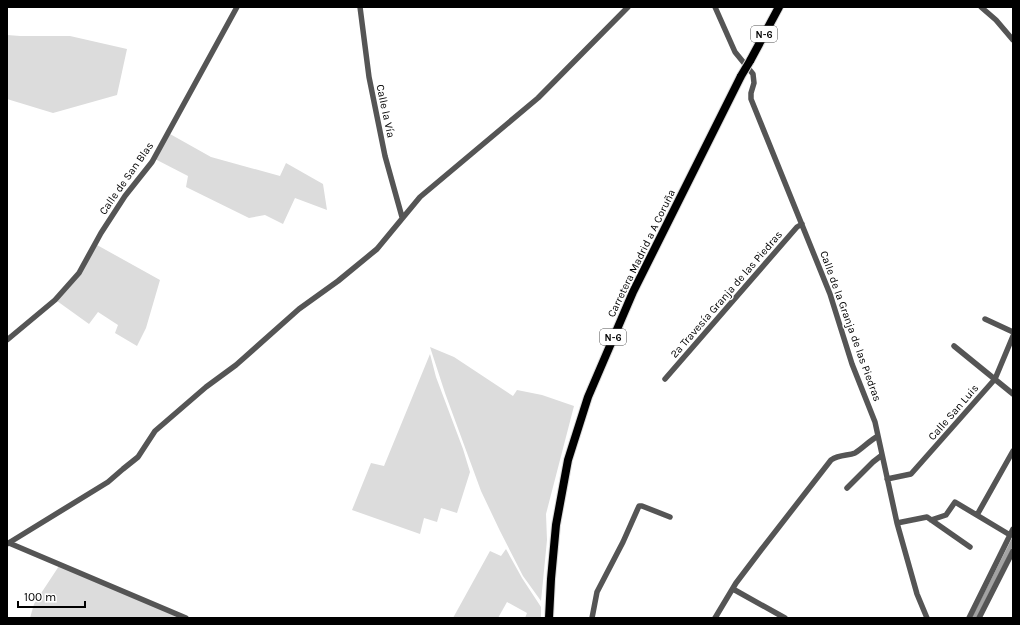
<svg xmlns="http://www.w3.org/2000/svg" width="1020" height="625" viewBox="0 0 1020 625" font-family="Karla,sans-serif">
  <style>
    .green { fill: #dcdcdc }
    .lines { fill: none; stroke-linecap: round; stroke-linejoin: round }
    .canal { stroke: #a3a3a3; stroke-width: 4.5 }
    .highway-casing { stroke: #dbdbdb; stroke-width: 10 }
    .minor { stroke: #555; stroke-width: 5.5 }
    .highway { stroke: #000; stroke-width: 8 }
    .highway-bridge-casing { stroke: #dbdbdb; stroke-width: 10; stroke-linecap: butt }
    .highway-bridge { stroke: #000; stroke-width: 8 }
    .labels { text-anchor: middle; stroke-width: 3; stroke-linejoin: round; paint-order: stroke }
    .shield { fill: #fff; stroke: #4c4c4c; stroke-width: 1 }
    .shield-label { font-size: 10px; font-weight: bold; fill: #000 }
    .street-label { font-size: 11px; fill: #000; stroke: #fff }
  </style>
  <rect width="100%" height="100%" fill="#fff"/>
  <!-- green -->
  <path class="green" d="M7,35L20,36H70L127,49L117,95L53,113L7,99Z
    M170,134L211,157L280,176L286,163L323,184L327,210L295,198L283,224L265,215L249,218L186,187L188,176L155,159Z
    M97,245L160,280L146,328L137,346L115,333L118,325L98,312L89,324L57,301Z
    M430,347L454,357L513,396L517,390L542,395L574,406L546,514L547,540L541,601L523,576L500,531L481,491L445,393Z
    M430,354L436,377L463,449L470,472L457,513L441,508L437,522L424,518L420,534L352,510L371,463L384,466Z
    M506,549L522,578L541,607V618H525L527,613L507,602L498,618H453L490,551L501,556Z
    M59,566L184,618H30L34,604Z"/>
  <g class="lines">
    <!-- canal -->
    <path class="canal" d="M974,618L1013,541"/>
    <defs>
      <path id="highway" d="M750,61L779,7
        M549,618L551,579L556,525L568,460L588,397L633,292L741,76"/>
    </defs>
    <!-- highway casing -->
    <use href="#highway" class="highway-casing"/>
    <!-- minor -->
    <path class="minor" d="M360,7L369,77L385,156L402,217
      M715,7L735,52L753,74L754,83L751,93V99L830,294L852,364L875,422L897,523L917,594L927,618
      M981,7L996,20L1013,40
      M985,319L1013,332
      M7,340L55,300L79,273L101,233L125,196L152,162L237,7
      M954,346L1013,394
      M665,379L797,227L802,224
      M887,479L911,474L995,379L1013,336
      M847,488L873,462L882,455
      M977,515L1013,451
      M931,520L946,515L955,502L1010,535
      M897,523L927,517L970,547
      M9,543L186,618
      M7,544L108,482L123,469L138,457L155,431L206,387L236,365L299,309L338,281L377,249L420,197L538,98L628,7
      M733,589L785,618
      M592,618L597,592L623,542L639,506H642L670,517
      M715,618L736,583L761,550L831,460C840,454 848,456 855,453C863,448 869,441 878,436
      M969,618L1013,529
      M979,618L1013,551"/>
    <!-- highway -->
    <use href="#highway" class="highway"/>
    <defs>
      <path id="highway-bridge" d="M741,76L750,61"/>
    </defs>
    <!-- highway-bridge casing -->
    <use href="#highway-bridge" class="highway-bridge-casing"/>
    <!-- highway-bridge -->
    <use href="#highway-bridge" class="highway-bridge"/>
  </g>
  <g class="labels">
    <!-- shield labels -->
    <g class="shield">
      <rect x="751" y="26" width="26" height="16" rx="3"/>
      <rect x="600" y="329" width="26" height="16" rx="3"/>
    </g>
    <g class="shield-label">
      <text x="764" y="38">N-6</text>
      <text x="613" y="341">N-6</text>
    </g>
    <!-- street labels -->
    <g class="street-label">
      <text transform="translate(386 111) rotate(78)" y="4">Calle la Vía</text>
      <text transform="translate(126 178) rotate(-55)" y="4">Calle de San Blas</text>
      <text transform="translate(641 253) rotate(-64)" y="4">Carretera Madrid a A Coruña</text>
      <text transform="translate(726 294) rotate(-49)" y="4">2ª Travesía Granja de las Piedras</text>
      <text transform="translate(851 326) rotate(70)" y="4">Calle de la Granja de las Piedras</text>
      <text transform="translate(953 412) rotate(-49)" y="4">Calle San Luis</text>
    </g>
  </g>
  <!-- border -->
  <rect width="1020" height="625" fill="none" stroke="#000000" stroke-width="16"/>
  <!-- scale -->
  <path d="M18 601v6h67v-6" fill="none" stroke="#000000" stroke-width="2"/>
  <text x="24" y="601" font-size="12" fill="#000000" stroke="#ffffff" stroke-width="3" paint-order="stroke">100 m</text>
</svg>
